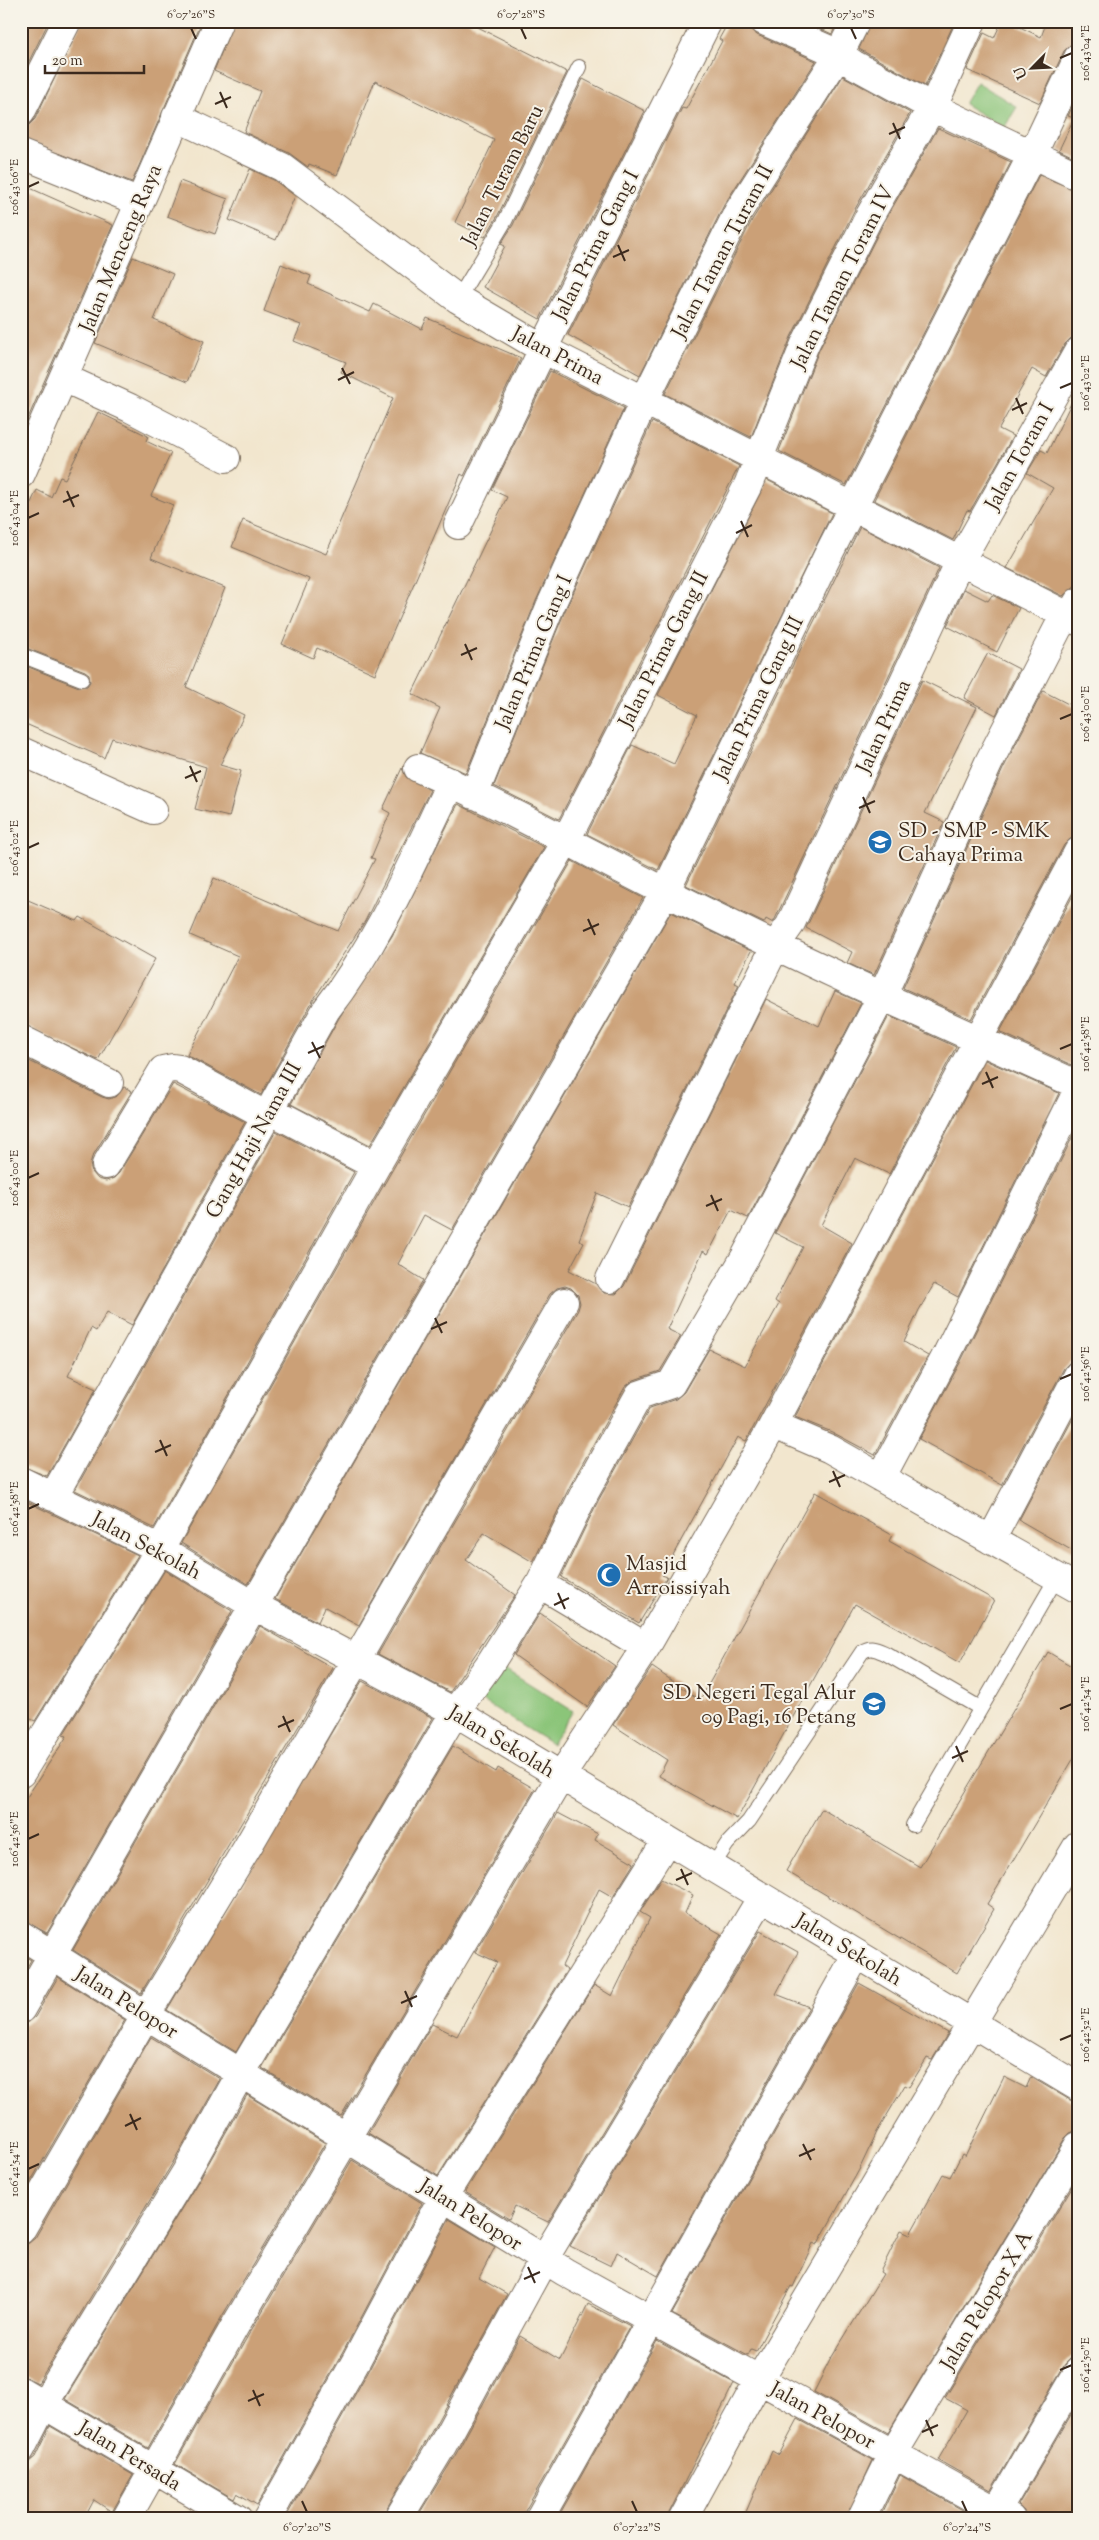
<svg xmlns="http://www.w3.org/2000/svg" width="1099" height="2540" viewBox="0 0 1099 2540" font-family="'Sorts Mill Goudy',serif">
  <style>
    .green { fill: #8bc579; stroke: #63784c }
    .building { fill: #cba077 }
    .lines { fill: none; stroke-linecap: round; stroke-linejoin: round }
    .lane-casing { stroke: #7b6c5c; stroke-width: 16 }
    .street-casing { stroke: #7b6c5c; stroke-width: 30 }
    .secondary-casing { stroke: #7b6c5c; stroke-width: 30 }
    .lane { stroke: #fff; stroke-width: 14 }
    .street { stroke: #fff; stroke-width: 28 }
    .secondary { stroke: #fff; stroke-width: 28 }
    .ticks { fill: none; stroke: #3b2a1e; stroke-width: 2 }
    .labels { text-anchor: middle; stroke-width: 4; stroke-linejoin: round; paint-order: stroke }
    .street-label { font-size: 21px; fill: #3b2a1e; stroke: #f7f3e8 }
    .poi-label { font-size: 21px; fill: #3b2a1e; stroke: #f7f3e8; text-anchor: start }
    .neatline { fill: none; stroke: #3b2a1e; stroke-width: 2 }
    .ticks-label { font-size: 12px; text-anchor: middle; fill: #3b2a1e }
  </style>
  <rect width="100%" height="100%" fill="#f7f3e8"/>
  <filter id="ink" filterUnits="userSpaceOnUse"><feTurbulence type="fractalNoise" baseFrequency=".02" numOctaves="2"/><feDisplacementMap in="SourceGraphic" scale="10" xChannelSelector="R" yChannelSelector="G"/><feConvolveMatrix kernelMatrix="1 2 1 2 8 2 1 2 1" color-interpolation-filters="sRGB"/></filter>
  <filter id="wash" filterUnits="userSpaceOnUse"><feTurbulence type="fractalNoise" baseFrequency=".0096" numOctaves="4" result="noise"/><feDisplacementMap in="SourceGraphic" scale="20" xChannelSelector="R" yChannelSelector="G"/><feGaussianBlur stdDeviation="1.12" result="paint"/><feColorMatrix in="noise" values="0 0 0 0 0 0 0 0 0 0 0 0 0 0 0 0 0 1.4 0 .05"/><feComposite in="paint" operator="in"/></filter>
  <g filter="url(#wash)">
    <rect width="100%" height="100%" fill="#f2e6ce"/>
    <!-- green -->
    <path class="green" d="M977,82L1017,107L1004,128L964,104Z
      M498,1664L573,1711L552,1744L478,1698Z"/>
    <g id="blocks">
      <!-- building -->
      <path class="building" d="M21,21H49L21,77Z
        M82,21H202L132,182L21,139V128L29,125L35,119Z
        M234,21H466L567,72L497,217L485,237L455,222L494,140L375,81L337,175L309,164L308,167L289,153L244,132L260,91L214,71Z
        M729,21H749L751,30L757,35L816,61L724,205L640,375L568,335L682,108L686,109L722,41L719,39Z
        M803,21H838L832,34Z
        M871,21H955L925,86L859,49Z
        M1002,21H1007L1041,37L1047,21H1078V43L1070,45L1064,51L1040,103L967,70L984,33L994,38Z
        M843,76L910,113L855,209L791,337L751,437L665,394L752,220Z
        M583,79L645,111L540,319L483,287L505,246L501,244L513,225Z
        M1078,95V159L1059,150L1074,118L1068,116Z
        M938,128L1011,162L846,485L779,451L819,350L883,224Z
        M250,169L274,180L295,196L276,240L229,220Z
        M1039,175L1078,191V336L1071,338L1065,344L1046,377L1032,369L999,429L1013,436L970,511L967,510L953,540L874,500Z
        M180,181L228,199L215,234L167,216Z
        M21,184L113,225L21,434Z
        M133,257L173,274L154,320L204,341L187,382L95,343Z
        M281,264L311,276L308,284L370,312L374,304L422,329L427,318L521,358L464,476L461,474L375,674L317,648L313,658L282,644L309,579L232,547L243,520L326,554L393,398L341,372L346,362L294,341L301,325L264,311Z
        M550,371L624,408L536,601L466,773L420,753L440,708L412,694L507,497L492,490Z
        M1078,384V583L1063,596L1007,568L1053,488L1027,473L1041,450L1047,453L1076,393L1073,392Z
        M98,412L148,436L146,441L171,453L151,496L173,505L151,558L225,588L186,687L244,715L220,765L241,771L229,817L195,809L206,767L112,738L104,758L21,722V664L79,687L87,686L90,682L89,674L85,671L21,646V524L37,490L51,497L60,477L65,479Z
        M652,422L739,466L559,819L494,786L564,613Z
        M767,480L832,513L658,870L587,834L632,745L674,764L697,715L658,695Z
        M860,527L939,568L776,917L773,923L766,919L764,923L686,885Z
        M964,589L988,601L992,595L1019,608L997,652L947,626Z
        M988,653L1019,669L996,715L964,698Z
        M922,680L977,707L925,813L944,822L874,975L847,963L852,952L806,928Z
        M1043,691L1078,709V836L1070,839L1064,845L971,1019L903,988L1003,769Z
        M402,768L406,777L430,790L365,921L312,1002L261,1095L187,1055L238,956L190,935L214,878L338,931L375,859L371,858L390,813L383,809Z
        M458,804L544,847L370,1145L291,1104L339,1018L392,936Z
        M572,861L643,898L452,1230L424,1215L398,1264L423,1280L248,1584L181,1543L390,1174Z
        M1078,886V1068L1000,1032Z
        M21,897L77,921L80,917L155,959L98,1060L21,1024Z
        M671,912L751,951L735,983L739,985L628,1207L597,1193L579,1240L584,1242L569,1270L596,1284L604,1293L616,1294L624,1286L766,999L819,1026L835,991L861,1003L748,1218L731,1210L708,1254L703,1251L667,1329L681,1336L660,1371L634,1380L625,1387L570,1486L533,1562L484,1533L466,1560L515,1595L450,1692L378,1654L578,1310L580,1303L578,1295L571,1288L565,1286L557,1288L550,1294L359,1625L325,1607L318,1622L275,1599Z
        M889,1016L956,1047L889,1174L855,1158L821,1225L852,1243L746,1441L738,1437L662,1575L667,1577L639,1623L561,1577L598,1501L650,1408L676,1399L684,1392L709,1349L745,1366L779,1304L775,1301L803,1247L775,1233Z
        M21,1057L102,1097L109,1099L117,1096L124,1087L132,1091L92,1157L90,1164L92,1172L98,1179L106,1181L114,1178L119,1173L173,1084L245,1122L132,1325L107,1312L96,1331L91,1328L68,1376L96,1389L47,1476L21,1466Z
        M985,1060L1059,1093L958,1297L934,1284L919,1310L904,1342L928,1356L875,1455L832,1432L795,1417Z
        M1078,1126V1359L1070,1362L1064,1368L1002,1485L919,1439L961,1361Z
        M276,1131L354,1172L154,1528L75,1490Z
        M1078,1409V1554L1019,1520Z
        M815,1492L892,1535L889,1541L994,1600L960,1663L855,1604L737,1819L659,1776L667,1760L613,1725L652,1667L700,1700Z
        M21,1499L138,1555L35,1721L21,1714Z
        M165,1570L232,1611L47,1933L21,1919V1806L67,1736L63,1735Z
        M540,1613L615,1666L587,1707L514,1655Z
        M260,1626L333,1668L141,1993L73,1950Z
        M1048,1652L1078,1670V1751L987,1904L994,1909L957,1973L786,1871L822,1809L920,1867Z
        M362,1681L433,1718L236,2052L167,2010Z
        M453,1746L496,1772L498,1768L535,1789L341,2116L262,2068Z
        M558,1813L598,1834L595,1840L634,1863L613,1897L599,1889L562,1966L567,1970L438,2176L368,2133L432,2024L457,2036L497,1962L475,1952Z
        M661,1879L693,1895L685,1913L721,1934L548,2222L515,2206L509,2219L465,2192L594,1985L612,1996L650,1918L640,1912Z
        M760,1931L798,1952L776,1994L809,2007L658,2276L617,2252L611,2266L570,2246Z
        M21,1954L31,1960L21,1977Z
        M58,1977L125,2020L21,2198V2025L29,2022L35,2017Z
        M859,1983L948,2033L932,2060L927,2058L909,2087L905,2085L877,2132L859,2170L817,2245L813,2243L793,2287L791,2286L756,2351L751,2349L748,2355L672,2314Z
        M151,2037L220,2079L172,2164L38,2383L21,2375V2246L29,2243L35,2238Z
        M1004,2077L1026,2088L1031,2077L1070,2100L1078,2103V2130L1070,2133L1065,2138L888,2433L814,2392L830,2360L883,2274L880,2272L901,2230L910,2234L943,2174L950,2177L962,2154L965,2156Z
        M247,2095L325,2143L221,2318L148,2448L65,2399L199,2180Z
        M352,2160L422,2203L343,2352L257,2505L237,2493L234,2499L175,2464L249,2334Z
        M1078,2177V2356L1071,2358L1065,2364L991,2490L938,2460L967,2410L945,2398Z
        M449,2219L495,2247L479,2278L507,2294L428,2438L385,2511L382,2519H285L371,2366Z
        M588,2304L630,2326L525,2511L523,2519H416L456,2454L520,2336L560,2360Z
        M657,2341L734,2383L666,2519H557Z
        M1078,2403V2519H1027L1024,2511L1018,2505Z
        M798,2419L873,2460L846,2519H743L772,2451L779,2455Z
        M50,2426L133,2475L112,2512L94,2500L84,2519H21V2465L29,2462L35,2457Z
        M900,2475L977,2518L976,2519H879Z"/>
    </g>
  </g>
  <g filter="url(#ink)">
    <use href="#blocks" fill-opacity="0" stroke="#7b6c5c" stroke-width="1"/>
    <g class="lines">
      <defs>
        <path id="lane" d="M458,299L505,221L579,67
          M21,655L82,679
          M913,1825L1057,1577
          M712,1867L727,1844L749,1821L862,1652C871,1646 876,1649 885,1653L980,1708"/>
        <path id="street" d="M764,21L839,54L853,64L932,107L1078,176
          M21,112L67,21
          M176,117L282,167L458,299L543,349L1078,621
          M21,154L140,202
          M64,378L130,408L226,458
          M458,525L543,349L708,21
          M21,751L153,810
          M418,768C502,805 583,850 664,891C800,960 939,1022 1078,1085
          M474,795L550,607L644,401L738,212L839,54L856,21
          M21,1039L109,1083
          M270,1110L376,1166
          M106,1165L163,1070L173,1068L180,1069L267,1116
          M610,1279L776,945L790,925L960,561L1078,352
          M771,1429L1078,852
          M881,1478L947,1354L1078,1090
          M21,1481L160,1549L253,1605L455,1712L1078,2087
          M53,1497L326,1010C379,942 413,860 451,782
          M991,1540L1078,1375
          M646,1647L540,1584L584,1494L639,1395L671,1384L745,1257L882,996L989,762L1059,626L1069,617L1078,602
          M21,1773L160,1549L376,1166L566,840L748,485L805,344L869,217L936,100L972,21
          M21,1935L146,2015L565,2272L1011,2519
          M21,2009L665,892L827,557L1034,151L1078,58
          M21,2230L146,2015L247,1848L564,1302
          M21,2391L238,2519
          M21,2449L44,2404L186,2172L241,2073L455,1712L489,1665L540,1584
          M126,2519L235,2326L561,1776L646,1647L771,1429L779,1427L830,1449L1078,1589
          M267,2519L357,2359L443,2197L667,1840
          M398,2519L442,2446L544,2259L762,1897
          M539,2519L857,1954
          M683,2519L759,2380L1078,1845
          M861,2519L893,2454L1078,2146
          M992,2519L1078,2372"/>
        <path id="secondary" d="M21,474L219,21"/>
      </defs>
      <!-- lane casing -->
      <use href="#lane" class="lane-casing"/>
      <!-- street casing -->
      <use href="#street" class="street-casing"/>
      <!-- secondary casing -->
      <use href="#secondary" class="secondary-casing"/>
      <!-- lane -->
      <use href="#lane" class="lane"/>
      <!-- street -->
      <use href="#street" class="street"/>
      <!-- secondary -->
      <use href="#secondary" class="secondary"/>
    </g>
  </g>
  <!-- ticks -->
  <path class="ticks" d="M191,28L196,39M521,28L526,39M851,28L856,39M1060,58L1072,53M220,92L227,108M215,104L231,97M893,123L900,139M889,134L905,127M28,187L39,182M618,245L625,261M613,257L629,250M342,368L350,384M338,380L354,372M1060,388L1072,383M1016,398L1023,414M1012,410L1027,403M67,491L74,507M63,502L79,495M28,518L39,513M741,521L748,537M736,533L752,525M465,644L472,660M461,655L477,648M1060,719L1072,714M190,766L197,782M185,778L201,771M863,797L870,813M859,808L875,801M28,848L39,843M588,919L595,935M583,931L599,924M312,1042L320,1058M1060,1049L1072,1044M308,1053L324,1046M986,1072L993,1088M982,1084L998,1077M28,1178L39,1173M711,1195L718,1211M706,1206L722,1199M435,1318L442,1333M431,1329L447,1322M1060,1379L1072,1374M160,1440L167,1456M155,1452L171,1445M833,1471L840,1487M829,1482L845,1475M28,1509L39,1504M558,1593L565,1609M554,1605L569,1598M1060,1709L1072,1704M283,1716L290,1732M278,1727L294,1720M956,1746L963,1762M952,1758L968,1751M28,1839L39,1834M681,1869L688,1885M676,1880L692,1873M405,1991L412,2007M401,2003L417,1996M1060,2040L1072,2035M130,2114L137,2130M125,2126L141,2118M803,2144L811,2160M799,2156L815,2149M28,2169L39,2164M528,2267L535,2283M524,2279L540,2272M1060,2370L1072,2365M253,2390L260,2406M248,2401L264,2394M926,2420L933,2436M922,2432L938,2425M302,2501L307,2512M632,2501L637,2512M962,2501L967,2512"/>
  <!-- icons -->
  <defs>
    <symbol id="school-disc" viewBox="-11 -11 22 22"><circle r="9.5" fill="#1f6fb2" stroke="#f7f3e8"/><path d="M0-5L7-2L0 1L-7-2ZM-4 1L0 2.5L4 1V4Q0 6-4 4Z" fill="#fff"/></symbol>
    <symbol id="mosque-disc" viewBox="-11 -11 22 22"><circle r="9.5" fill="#1f6fb2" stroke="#f7f3e8"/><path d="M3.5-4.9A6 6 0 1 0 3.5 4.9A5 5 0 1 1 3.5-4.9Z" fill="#fff"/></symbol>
  </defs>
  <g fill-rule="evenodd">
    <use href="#school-disc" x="866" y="828" width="28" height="28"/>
    <use href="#mosque-disc" x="595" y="1561" width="28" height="28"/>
    <use href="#school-disc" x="860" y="1690" width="28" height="28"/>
  </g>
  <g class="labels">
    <!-- street labels -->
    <g class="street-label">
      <text transform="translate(502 175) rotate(-63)" y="7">Jalan Turam Baru</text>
      <text transform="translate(595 245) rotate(-63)" y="7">Jalan Prima Gang I</text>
      <text transform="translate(120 248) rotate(-67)" y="7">Jalan Menceng Raya</text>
      <text transform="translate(722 251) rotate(-62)" y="7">Jalan Taman Turam II</text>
      <text transform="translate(842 277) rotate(-63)" y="7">Jalan Taman Toram IV</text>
      <text transform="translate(558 355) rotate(28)" y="7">Jalan Prima</text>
      <text transform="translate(1019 456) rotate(-61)" y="7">Jalan Toram I</text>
      <text transform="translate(663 649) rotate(-63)" y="7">Jalan Prima Gang II</text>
      <text transform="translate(533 652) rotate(-67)" y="7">Jalan Prima Gang I</text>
      <text transform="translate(758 698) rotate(-64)" y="7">Jalan Prima Gang III</text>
      <text transform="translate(883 726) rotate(-65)" y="7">Jalan Prima</text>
      <text transform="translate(253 1140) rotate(-61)" y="7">Gang Haji Nama III</text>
      <text transform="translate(147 1545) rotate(28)" y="7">Jalan Sekolah</text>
      <text transform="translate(502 1741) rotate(31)" y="7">Jalan Sekolah</text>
      <text transform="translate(849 1949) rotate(31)" y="7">Jalan Sekolah</text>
      <text transform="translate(127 2002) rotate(32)" y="7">Jalan Pelopor</text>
      <text transform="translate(471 2214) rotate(32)" y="7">Jalan Pelopor</text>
      <text transform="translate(986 2300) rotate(-59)" y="7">Jalan Pelopor X A</text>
      <text transform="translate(823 2415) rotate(29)" y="7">Jalan Pelopor</text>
      <text transform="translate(130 2455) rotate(31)" y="7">Jalan Persada</text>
    </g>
    <!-- poi labels -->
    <g class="poi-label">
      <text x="898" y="837">SD - SMP - SMK<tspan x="898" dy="24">Cahaya Prima</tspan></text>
      <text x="626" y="1570">Masjid<tspan x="626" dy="24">Arroissiyah</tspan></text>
      <text x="856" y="1699" text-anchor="end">SD Negeri Tegal Alur<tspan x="856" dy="24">09 Pagi, 16 Petang</tspan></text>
    </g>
  </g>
  <!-- margin -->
  <rect width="1099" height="2540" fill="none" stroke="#f7f3e8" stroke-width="55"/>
  <!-- north arrow -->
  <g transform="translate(1032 68) rotate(246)" stroke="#f7f3e8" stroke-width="4" paint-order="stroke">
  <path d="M0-4L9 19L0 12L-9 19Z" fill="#3b2a1e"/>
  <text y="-8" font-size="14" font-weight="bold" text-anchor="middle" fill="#3b2a1e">U</text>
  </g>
  <!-- scale -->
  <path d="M45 65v8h99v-8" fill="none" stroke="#3b2a1e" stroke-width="2.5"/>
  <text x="52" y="65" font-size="15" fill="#3b2a1e" stroke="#f7f3e8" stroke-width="4" paint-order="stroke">20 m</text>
  <rect x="28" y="28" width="1044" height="2484" class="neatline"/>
  <g class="ticks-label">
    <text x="191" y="18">6°07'26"S</text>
    <text x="521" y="18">6°07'28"S</text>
    <text x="851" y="18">6°07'30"S</text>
    <text transform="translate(1085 53) rotate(-90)" y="4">106°43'04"E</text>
    <text transform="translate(14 187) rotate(-90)" y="4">106°43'06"E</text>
    <text transform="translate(1085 383) rotate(-90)" y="4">106°43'02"E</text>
    <text transform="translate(14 518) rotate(-90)" y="4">106°43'04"E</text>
    <text transform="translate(1085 714) rotate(-90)" y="4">106°43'00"E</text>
    <text transform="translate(14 848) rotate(-90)" y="4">106°43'02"E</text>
    <text transform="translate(1085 1044) rotate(-90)" y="4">106°42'58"E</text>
    <text transform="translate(14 1178) rotate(-90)" y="4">106°43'00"E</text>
    <text transform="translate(1085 1374) rotate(-90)" y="4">106°42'56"E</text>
    <text transform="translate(14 1509) rotate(-90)" y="4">106°42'58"E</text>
    <text transform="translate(1085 1704) rotate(-90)" y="4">106°42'54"E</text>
    <text transform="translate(14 1839) rotate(-90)" y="4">106°42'56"E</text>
    <text transform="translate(1085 2035) rotate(-90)" y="4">106°42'52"E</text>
    <text transform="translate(14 2169) rotate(-90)" y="4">106°42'54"E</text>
    <text transform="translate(1085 2365) rotate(-90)" y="4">106°42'50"E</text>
    <text x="307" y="2531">6°07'20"S</text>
    <text x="637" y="2531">6°07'22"S</text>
    <text x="967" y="2531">6°07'24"S</text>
  </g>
</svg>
